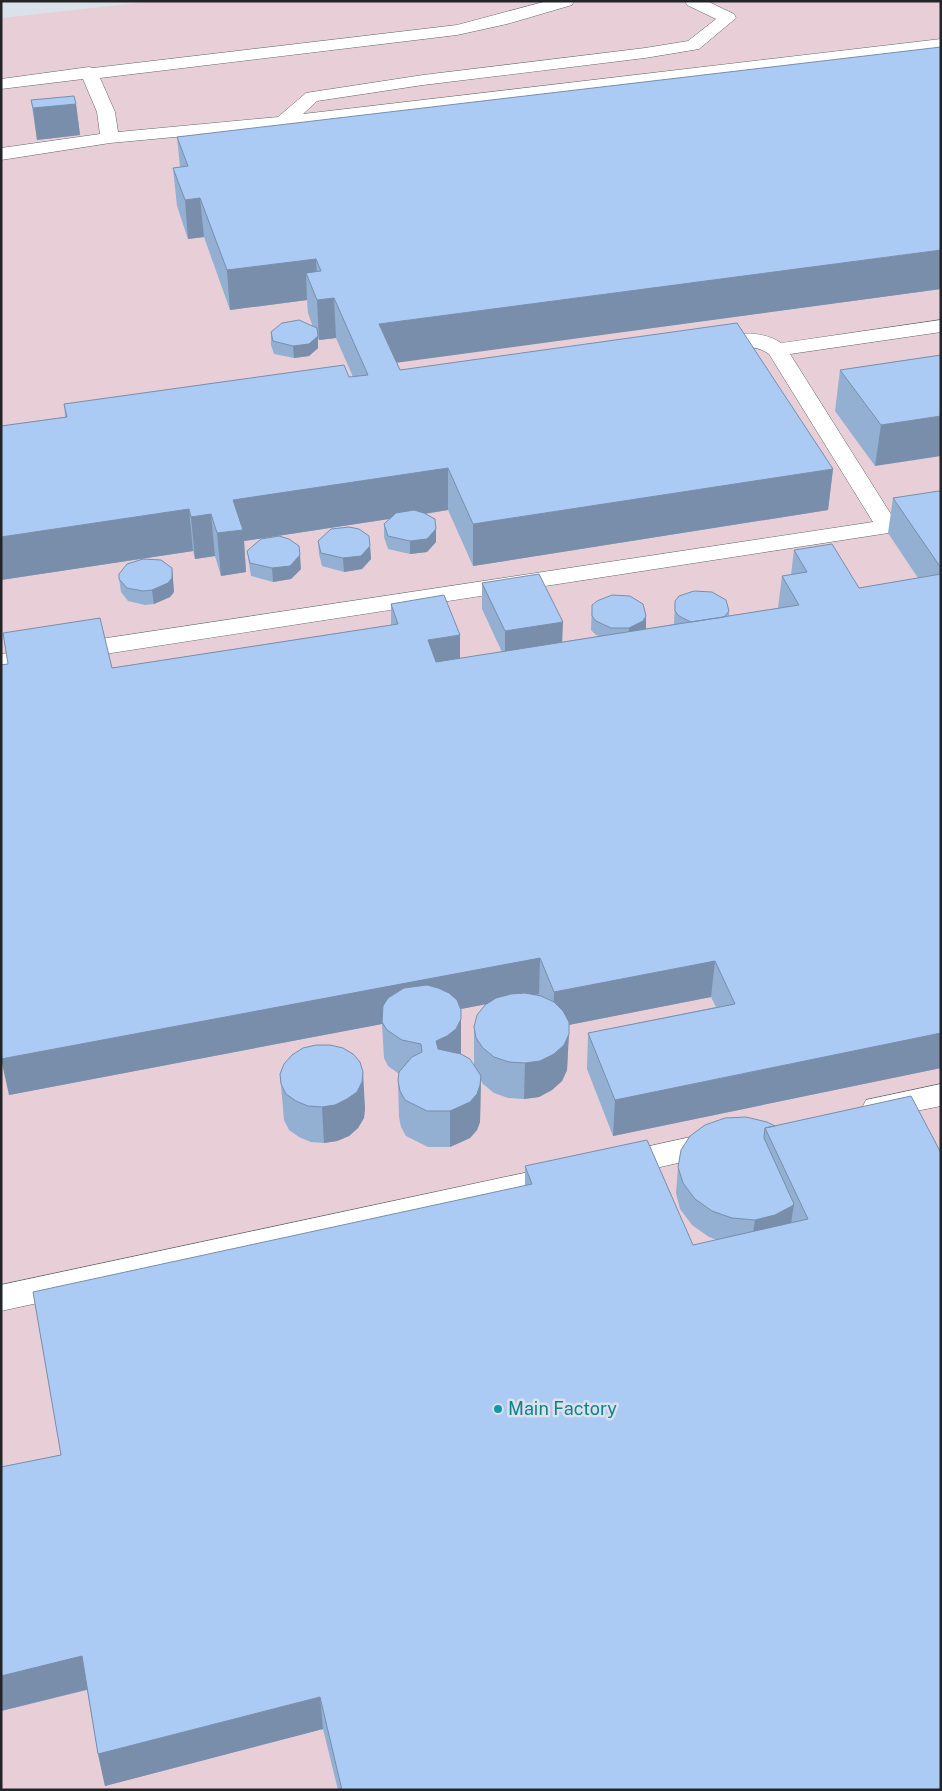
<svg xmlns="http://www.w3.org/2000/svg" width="942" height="1791" viewBox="0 0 942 1791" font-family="'Public Sans',sans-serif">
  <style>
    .industrial { fill: #e8cfd7 }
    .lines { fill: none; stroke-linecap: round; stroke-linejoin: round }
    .minor-casing { stroke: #5f646a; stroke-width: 1 }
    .minor { fill: #fff; fill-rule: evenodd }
    .wall { fill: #93afd2; fill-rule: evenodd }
    .shaded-wall { fill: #788eab }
    .building { fill: #abcbf4; stroke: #788eab }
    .culture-dot { fill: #0f9aa8; stroke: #dbe1e9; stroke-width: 2 }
    .labels { text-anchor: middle; stroke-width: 5; stroke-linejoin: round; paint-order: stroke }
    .near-culture-label { font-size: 18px; fill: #0d838f; stroke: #dbe1e9; text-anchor: start }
  </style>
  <rect width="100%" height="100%" fill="#dbe1e9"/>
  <!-- industrial -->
  <path class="industrial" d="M156,1H931L941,4V1790H1V18Z"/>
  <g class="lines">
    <defs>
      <path id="minor" d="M547,1H574L572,5L507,24L457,35L100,78L115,112L118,132L278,117L306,93L312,92L423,75L645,48L688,41L716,19L687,5L685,1H707L734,14L736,18L699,49L645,58L423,85L317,101L303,114L941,39V49L283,127L110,143L1,160V148L100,134L97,112L83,79L1,89V79L89,67L93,68L457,25Z
        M941,320V332L790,354L899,527L895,532L1,670V654L873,522L769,354C748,339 726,354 704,348L701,344L704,340C727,334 760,328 781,343Z
        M941,1084V1106L877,1119L866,1116L862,1108L866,1100Z
        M718,1131L729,1135L733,1143L729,1151L618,1177L607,1173L603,1165L607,1157L618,1153Z
        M562,1165L573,1168L577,1177L573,1186L562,1189L1,1311V1285Z"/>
    </defs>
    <!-- minor casing -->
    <use href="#minor" class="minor-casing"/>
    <!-- minor -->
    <use href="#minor" class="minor"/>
  </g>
  <!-- wall -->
  <path class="wall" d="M31,100L76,104L80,135L37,140Z
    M177,137L941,289L396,362L400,370L833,469L828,510L473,566L448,510L426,514L436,529V542L427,552L410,554L388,549L384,537V524L389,519L244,541L246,572L221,576L215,556L195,559L193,551L1,580V426L65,417L64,404L353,377L336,338L319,340L318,338V348L309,356L294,358L274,354L271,345V332L313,327L308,313L307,300L230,310L204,237L188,239L177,206L173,168L180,167Z
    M941,355L875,466L835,411L840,370Z
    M941,493V1068L613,1136L587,1069L588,1033L716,1007L711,997L569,1025L567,1070L562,1081L552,1090L539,1097L524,1099L508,1098L494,1093L483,1084L481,1081L480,1122L477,1130L470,1138L450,1147H428L406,1136L401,1127L399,1117L398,1081L399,1074L388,1066L384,1058L382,1024L9,1095L112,668L391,625V604L460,659L502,652L482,609V583L562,642L599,636L596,635L591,630L592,605L646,616V629L674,624L675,601L729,611V616L778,608L782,576L791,575L794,550L859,588L918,578L888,533L893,498ZM487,1004L474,1027V1066L461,1054V1009Z
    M318,541L370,546L371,559L362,569L344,572L322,566L319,554Z
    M247,551L301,569L291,579L273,582L251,576L249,564Z
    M172,568L174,592L170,597L154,604L145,605L128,601L121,592L119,579Z
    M280,1074L365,1108L364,1118L358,1128L349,1136L337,1141L324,1143L311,1142L299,1137L289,1130L284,1120Z
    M775,1126L941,1153V1790H338L323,1729L105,1786L98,1754L87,1690L1,1711V1467L61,1455L525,1185V1166L693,1245L717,1240L709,1237L692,1225L680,1209L676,1193L678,1167L681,1150Z"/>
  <!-- shaded-wall -->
  <path class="shaded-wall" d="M76,104L80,135L37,140L33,108Z
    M200,198L204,237L188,239L185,200Z
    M941,250V289L380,365L379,324Z
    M316,259L318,299L306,273L307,300L230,310L227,270Z
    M334,298L336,338L319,340L317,300Z
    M318,336V348L309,356L294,358L293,346Z
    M941,416V456L875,466L881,425Z
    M448,468V510L244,541L246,572L221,576L217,533L233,500Z
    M833,469L828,510L473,566V524Z
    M189,509L193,551L1,580V537Z
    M211,514L215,556L195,559L191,517Z
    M436,529V542L427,552L410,554V541Z
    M370,546L371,559L362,569L344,572L343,558Z
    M300,555L301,569L291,579L273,582L272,568Z
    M172,568L174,592L170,597L154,604L152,590Z
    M646,616V629L628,642L629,628Z
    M563,622L562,647L505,657V631Z
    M460,635V670L428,676V640Z
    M540,958L539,994L383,1024L382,1022V1024L9,1095L1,1059Z
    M715,961L711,997L553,1028L554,992Z
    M461,1019V1055L437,1078L436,1041Z
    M941,1033V1068L613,1136L615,1100Z
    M569,1034L567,1070L562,1081L552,1090L539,1097L524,1099L525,1063Z
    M363,1072L365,1108L364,1118L358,1128L349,1136L337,1141L324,1143L322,1107Z
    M481,1076L480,1122L477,1130L470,1138L450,1147V1111Z
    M794,1204L790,1230L751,1245L755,1220Z
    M82,1656L89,1689L1,1711V1676Z
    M320,1697L323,1729L105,1786L98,1754Z"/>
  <!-- building -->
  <path class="building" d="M941,47V250L379,324L400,370L737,323L833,469L473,524L448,468L233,500L243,530L217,533L211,514L191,517L189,509L1,537V426L67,417L64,404L344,365L349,377L368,375L334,298L317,300L306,273L321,271L316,259L227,270L200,198L185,200L173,168L188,166L177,137Z
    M74,96L76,104L33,108L31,100Z
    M299,320L317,328L318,336L309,344L293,346L273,341L271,332L282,323Z
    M941,355V416L881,425L840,370Z
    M939,491L941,493V568L893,498Z
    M414,510L424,513L435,519L436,529L427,539L410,541L388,536L384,524L396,513Z
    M349,527L359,529L369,536L370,546L361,556L343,558L321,553L318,541L331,529Z
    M279,536L289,539L299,546L300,555L290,566L272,568L250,563L247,551L261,539Z
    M832,544L859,588L941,574V1033L615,1100L588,1033L735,1004L715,961L554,992L540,958L1,1059V665L8,664L3,633L100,618L112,668L398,624L391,604L444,595L460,635L428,640L436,662L799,605L782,576L807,572L794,550Z
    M143,559L161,560L172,568V578L168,583L152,590L143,591L127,588L119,579V574L127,564Z
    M539,574L563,622L505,631L482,583Z
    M694,591L712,592L726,600L729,611L724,617L691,622L679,616L675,611V601L679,596Z
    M612,595L630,596L643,604L646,616L643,621L629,628H611L596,621L592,616V605L597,601Z
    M427,985L438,988L449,993L457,1000L461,1010V1019L456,1029L447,1036L436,1041L438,1049L461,1054L470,1059L481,1076L480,1085L477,1094L470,1102L450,1111H427L405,1100L400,1091L398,1081L399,1072L412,1057L422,1052L421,1044L402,1040L387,1030L382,1022L383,1006L388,998L404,988Z
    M525,993L541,996L554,1002L563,1011L569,1022V1034L564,1045L554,1054L540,1061L525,1063L509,1062L494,1057L483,1048L476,1038L474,1027L477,1015L485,1005L496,998L511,994Z
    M316,1045H330L343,1048L353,1054L360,1062L363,1072L362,1082L357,1092L347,1099L335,1105L322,1107L308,1106L296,1101L286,1094L281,1084L280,1074L284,1064L292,1055L303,1048Z
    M911,1096L941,1153V1790H342L320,1697L98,1754L82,1656L1,1676V1467L61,1455L33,1292L532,1184L525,1166L647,1140L693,1245L808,1219L765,1128Z
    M746,1117L767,1122L775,1126L765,1128L764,1138L794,1204L792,1206L775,1215L755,1220L732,1218L712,1211L695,1199L683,1183L678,1167L681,1150L690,1136L705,1125L725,1118Z"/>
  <!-- markers -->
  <circle class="culture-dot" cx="498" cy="1409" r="5"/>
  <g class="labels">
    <!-- near-culture labels -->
    <g class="near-culture-label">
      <text x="508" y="1415">Main Factory</text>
    </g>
  </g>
  <!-- border -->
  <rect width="942" height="1791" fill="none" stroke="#222427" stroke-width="5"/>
</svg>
